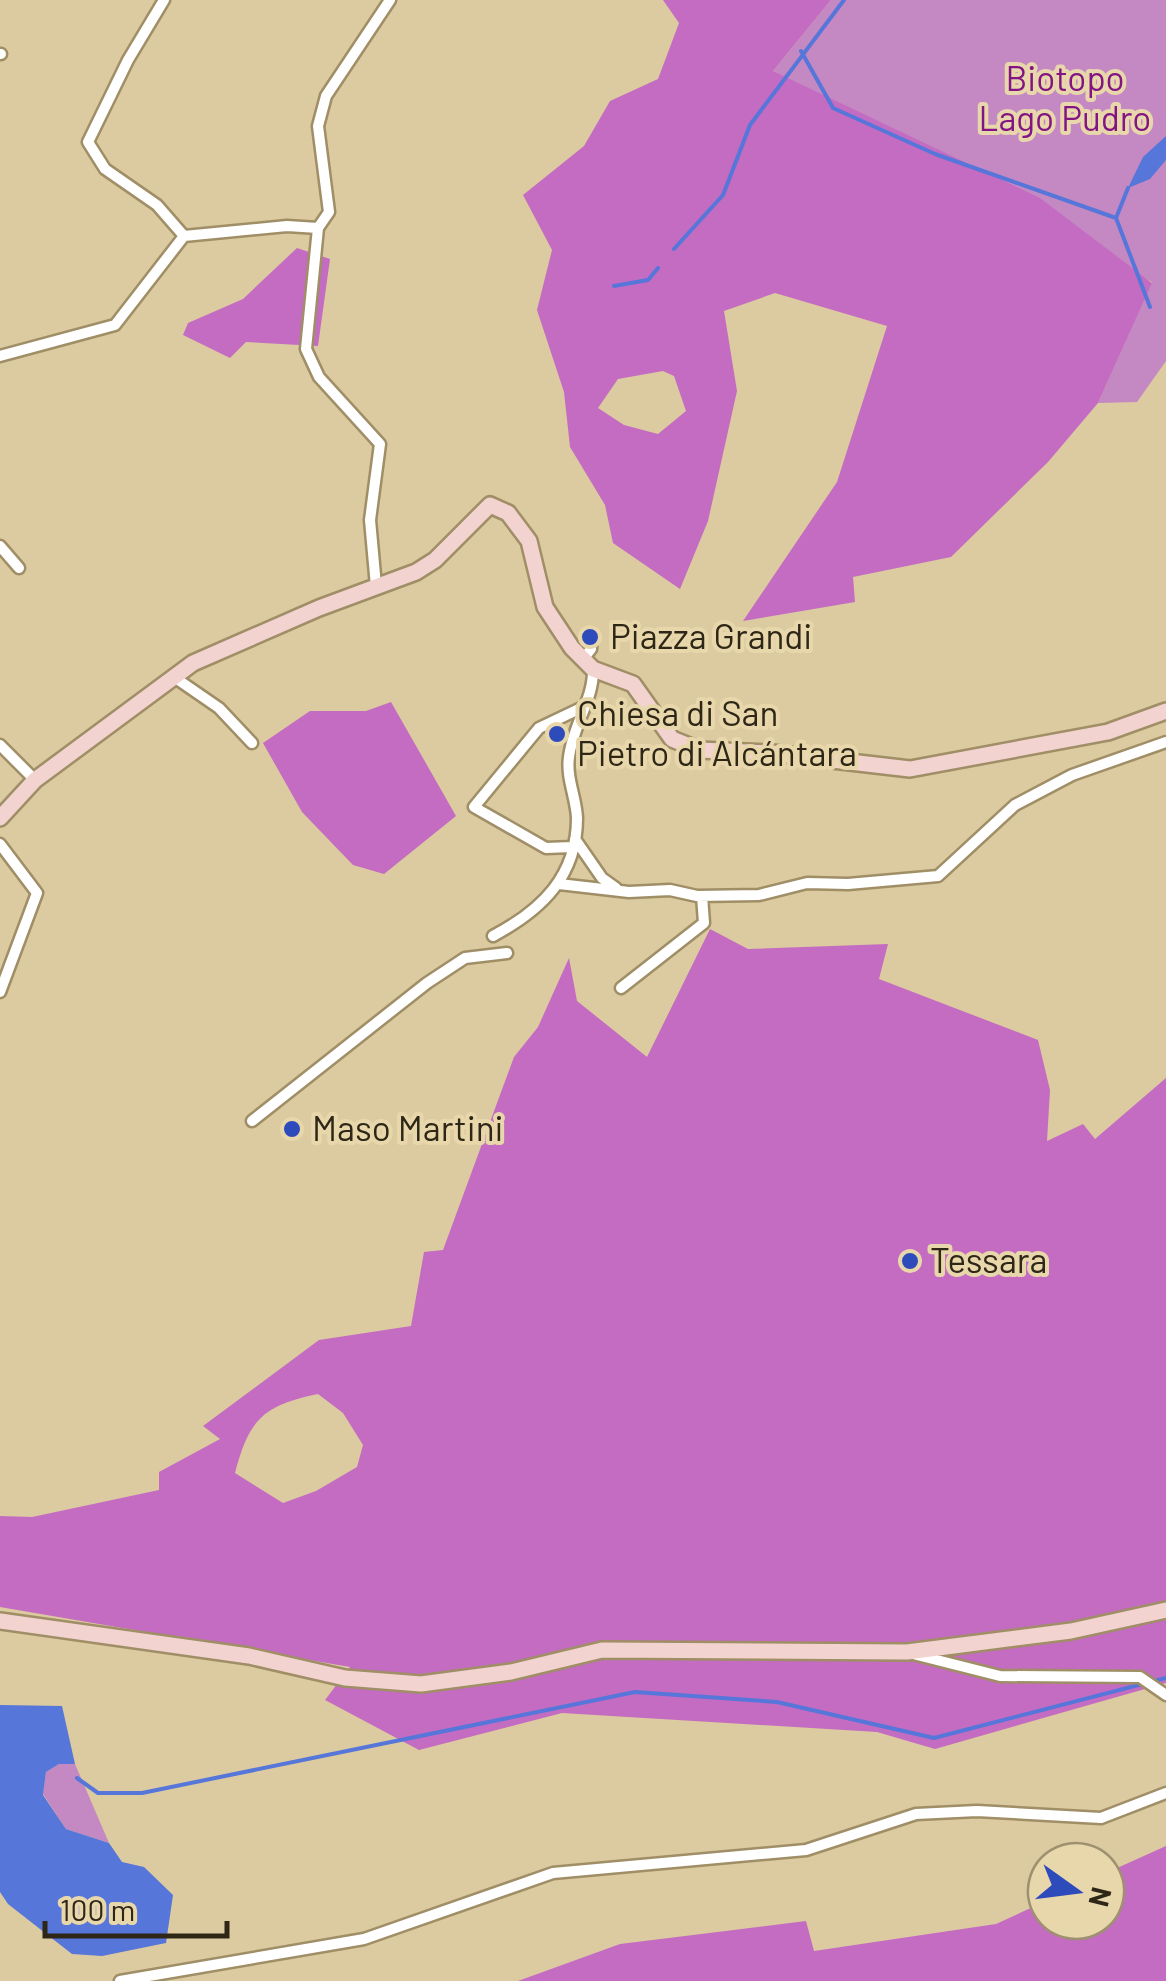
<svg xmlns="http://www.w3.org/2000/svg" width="1166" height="1981" viewBox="0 0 1166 1981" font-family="Barlow,sans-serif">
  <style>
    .green { fill: #c489c2 }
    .forest { fill: #c36cc2; fill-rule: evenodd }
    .water { fill: #5676d9 }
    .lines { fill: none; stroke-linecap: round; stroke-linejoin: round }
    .stream { stroke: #5676d9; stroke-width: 4 }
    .street-casing { stroke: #9f8e66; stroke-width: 15 }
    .secondary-casing { stroke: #9f8e66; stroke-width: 20 }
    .street { stroke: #fff; stroke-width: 10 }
    .secondary { stroke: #f3d3d0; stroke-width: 15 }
    .poi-dot { fill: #2e4bbb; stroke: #e9d7ac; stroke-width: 4 }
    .labels { text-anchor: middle; stroke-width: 8; stroke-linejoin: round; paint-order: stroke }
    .park-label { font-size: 35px; fill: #821583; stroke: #e9d7ac }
    .poi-label { font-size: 35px; fill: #2e2717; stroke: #e9d7ac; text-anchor: start }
  </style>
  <rect width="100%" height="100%" fill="#dccaa0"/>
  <!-- green -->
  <path class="green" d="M831,0H1166V361L1137,402L1098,403L1152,282L773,71Z
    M59,1764H75L109,1843L66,1829L43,1794L46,1772Z"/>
  <!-- forest -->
  <path class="forest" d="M663,0H831L773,71L1040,198L1152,283L1098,403L1048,462L951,557L853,577L855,602L743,621L837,482L887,326L775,293L724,311L737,391L708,521L680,589L613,543L605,505L570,447L564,392L537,310L552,250L523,195L584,146L610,101L658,79L679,23ZM663,371L674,376L686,411L658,434L624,425L598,408L618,379Z
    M297,248L330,259L318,346L246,342L230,358L183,335L188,323L243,299Z
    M391,702L456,816L384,874L353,865L302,812L263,743L310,711H366Z
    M710,929L748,949L888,944L879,979L1038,1040L1050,1090L1047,1141L1083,1124L1095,1139L1166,1078V1683L935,1749L877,1732L562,1713L419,1750L325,1700L350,1667L0,1607V1516L32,1517L159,1490V1472L220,1439L203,1426L319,1340L411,1326L424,1252L443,1250L514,1057L538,1027L569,958L577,1001L647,1057ZM318,1394L343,1413L363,1445L357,1467L316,1491L283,1503L235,1473C249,1419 264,1405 318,1394Z
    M1166,1846V1981H518L620,1944L806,1921L814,1951L996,1924L1046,1901V1921H1106V1873Z"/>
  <!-- water -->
  <path class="water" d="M1166,136V160L1150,179L1128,188L1143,157Z
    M0,1705L62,1706L75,1764H59L46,1772L43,1795L66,1829L109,1843L122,1862L144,1867L173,1895L166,1943L102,1956L72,1954L8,1904L0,1892Z"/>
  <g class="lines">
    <!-- stream -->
    <path class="stream" d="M801,51L833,108L935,154L1116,218
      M1128,188L1116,218L1150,307
      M674,249L723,195L750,125L844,0
      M614,286L648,280L658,268
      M77,1778L98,1793H142L635,1692L777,1702L934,1738L1166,1678"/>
    <defs>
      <path id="street" d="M164,0L128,60L88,142L105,169L157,205L184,236
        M0,54H1
        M184,236L287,226L318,228
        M0,356L115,325L184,236
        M0,546L19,568
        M376,586L370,520L380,444L319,377L306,349L318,228L329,212L318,126L326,96L390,0
        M584,658L591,649L592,633
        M174,677L219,708L252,743
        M0,745L35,780
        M575,839L602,878L616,888
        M0,844L37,893L0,992
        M572,847L546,848L474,807L539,728L581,708
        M559,884L629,892L670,890L697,896L759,895L807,883L848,884L938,876L1015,805L1072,775L1166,742
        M493,936C542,910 577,876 577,818C576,797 566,778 569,757C573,724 594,699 593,669
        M621,988L704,923L702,896
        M252,1121L427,983L465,958L507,953
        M913,1654L1000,1676L1140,1677L1166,1695
        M120,1981L364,1939L553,1873L806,1850L916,1814L977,1811L1101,1818L1166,1793"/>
      <path id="secondary" d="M0,818L35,780L193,663L319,608L416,572L435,560L490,505L508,513L529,541L545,607L572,648L593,669L633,684L672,739L699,750L772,753L910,769L1108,732L1166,711
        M0,1621L249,1656L345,1678L421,1684L511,1672L602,1650L907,1652L1071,1631L1166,1610"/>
    </defs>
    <!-- street casing -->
    <use href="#street" class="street-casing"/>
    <!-- secondary casing -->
    <use href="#secondary" class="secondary-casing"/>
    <!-- street -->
    <use href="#street" class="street"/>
    <!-- secondary -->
    <use href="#secondary" class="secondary"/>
  </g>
  <!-- markers -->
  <g class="poi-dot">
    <circle cx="590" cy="637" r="10"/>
    <circle cx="557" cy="734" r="10"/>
    <circle cx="292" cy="1129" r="10"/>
    <circle cx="910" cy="1261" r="10"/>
  </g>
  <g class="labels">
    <!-- park labels -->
    <g class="park-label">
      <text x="1065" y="91">Biotopo<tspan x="1065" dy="40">Lago Pudro</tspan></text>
    </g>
    <!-- poi labels -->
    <g class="poi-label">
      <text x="610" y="649">Piazza Grandi</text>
      <text x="577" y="726">Chiesa di San<tspan x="577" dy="40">Pietro di Alcántara</tspan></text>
      <text x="312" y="1141">Maso Martini</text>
      <text x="930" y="1273">Tessara</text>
    </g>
  </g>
  <!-- north arrow -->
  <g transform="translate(1076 1891) rotate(104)"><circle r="48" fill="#e9d7ac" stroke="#9e9170" stroke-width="2.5"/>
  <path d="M0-8L18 38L0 25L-18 38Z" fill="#2e4bbb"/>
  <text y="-15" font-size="28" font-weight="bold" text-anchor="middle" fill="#2e2717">N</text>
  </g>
  <!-- scale -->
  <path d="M45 1921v15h182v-15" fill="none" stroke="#2e2717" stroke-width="5"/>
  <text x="60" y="1921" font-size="30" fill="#2e2717" stroke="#e9d7ac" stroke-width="8" paint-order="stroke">100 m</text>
</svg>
